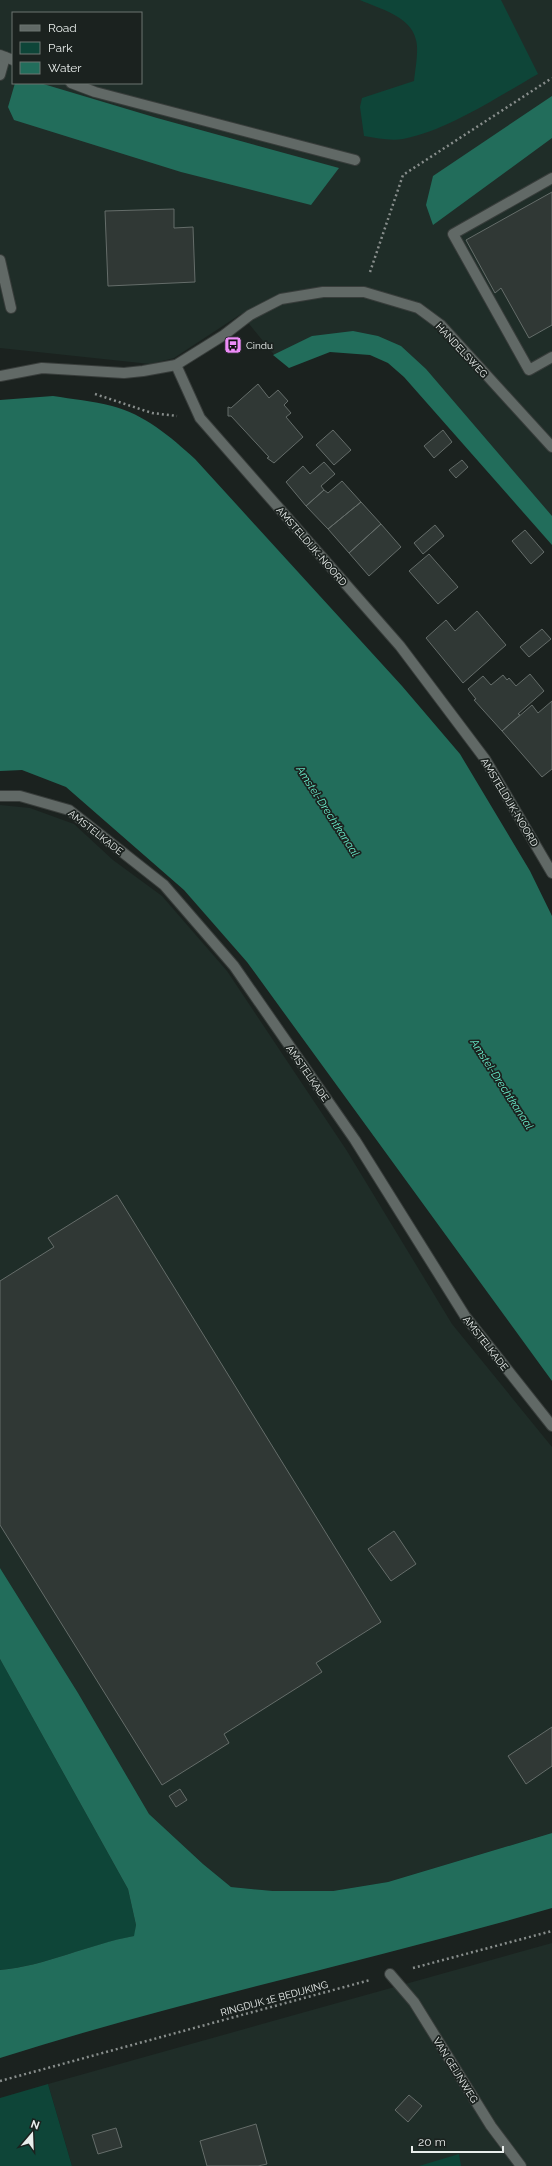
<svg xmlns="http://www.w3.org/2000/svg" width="552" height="2166" viewBox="0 0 552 2166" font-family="Raleway,sans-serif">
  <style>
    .built { fill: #1f2d28; fill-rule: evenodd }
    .green { fill: #0e4538 }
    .water { fill: #226d5b }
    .building { fill: #303835; stroke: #656d6a }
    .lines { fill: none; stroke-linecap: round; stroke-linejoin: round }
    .service-casing { stroke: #383d3b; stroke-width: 12 }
    .minor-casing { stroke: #383d3b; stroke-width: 12 }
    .tertiary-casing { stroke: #383d3b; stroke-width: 12 }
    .path { stroke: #888e8c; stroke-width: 2.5; stroke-dasharray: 2 3; stroke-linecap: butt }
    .service { stroke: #616966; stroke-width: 10 }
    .minor { stroke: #616966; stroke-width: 10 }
    .tertiary { stroke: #616966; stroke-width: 10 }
    .labels { text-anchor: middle; stroke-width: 3.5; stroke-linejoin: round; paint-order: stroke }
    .poi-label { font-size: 10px; fill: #e9eeec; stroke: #1b221f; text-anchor: start }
    .street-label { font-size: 10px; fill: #e9eeec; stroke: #1b221f }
    .water-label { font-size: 11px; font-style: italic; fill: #6bf2cf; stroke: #1b221f }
  </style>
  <rect width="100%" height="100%" fill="#1b221f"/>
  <!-- built -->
  <path class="built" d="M0,0H552V530L389,350L336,345L276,357L241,314L174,358L150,364L0,348ZM13,13H141V83H13Z
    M0,805L30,808L74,824L113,860L162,896L227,971L347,1151L452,1324L552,1447V1833L388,1882L333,1891H273L231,1887L203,1864L149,1814L78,1693L0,1568Z
    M552,1943V2166H72L48,2084Z"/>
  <!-- green -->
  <path class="green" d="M360,0H501L538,74C499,96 447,131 403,139C390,141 377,138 364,136L360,107L362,98L414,81C415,71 419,50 416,40C411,16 380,9 360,0Z
    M0,1659L128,1889L136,1925L135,1936C89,1944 46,1966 0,1970Z
    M48,2084L72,2166H0V2098Z
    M459,2154L461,2166H419Z"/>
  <!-- water -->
  <path class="water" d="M15,83H40L157,118L339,168L311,205L181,172L14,120L8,107Z
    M552,96V138L433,225L426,205L433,176Z
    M353,331L378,336L401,346L426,369L552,516V545L404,377L388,363L370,355L330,352L289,368L273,355L312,336Z
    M53,396C72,399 93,401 112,406C144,414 171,437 195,459L402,686L460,754L530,871L552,916V1381L247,962L184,890L66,787L22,770L0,771V400Z
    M0,1568L78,1693L149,1814L203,1864L231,1887L273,1891H333L388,1882L552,1833V1908C369,1961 182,2000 0,2058V1970C46,1966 89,1944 134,1936L136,1925L128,1889L0,1659Z"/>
  <!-- building -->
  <path class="building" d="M552,192V325L529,338L501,288L495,293L466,240Z
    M174,209V228L193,227L195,282L108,286L105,211Z
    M258,384L269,398L278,390L288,401L284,405L291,413L286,417L303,437L274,463L267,458L269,457L231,416H228V407L231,408Z
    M333,430L351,450L334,465L316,445Z
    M443,430L452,442L434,458L424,446Z
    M462,460L468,467L456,478L449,470Z
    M324,462L335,474L321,486L324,490L306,506L286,482L303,466L310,474Z
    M342,481L361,502L328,529L306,506L324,490L328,493Z
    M361,502L381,524L349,553L328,529Z
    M381,524L401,547L369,576L349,553Z
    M435,525L444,536L423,554L414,543Z
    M525,530L544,552L531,564L512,541Z
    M429,554L458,587L438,604L409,571Z
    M477,611L506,645L463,683L426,638L446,620L455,631Z
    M542,629L551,639L529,657L520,647Z
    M530,674L544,691L518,714L520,715L502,731L474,700L476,699L468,689L483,676L491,685L503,675L507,680L509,678L516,686Z
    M552,701V769L542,777L502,731L532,705L538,713Z
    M117,1195L381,1622L316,1663L322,1672L224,1734L229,1743L162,1785L0,1525V1281L54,1247L48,1238Z
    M394,1531L416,1564L391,1581L368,1549Z
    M552,1727V1766L526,1784L508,1756Z
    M180,1789L187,1800L176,1807L169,1796Z
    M409,2095L422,2106L408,2122L395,2110Z
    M256,2124L267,2164L258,2166H207L200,2141Z
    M116,2128L122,2147L98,2154L92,2135Z"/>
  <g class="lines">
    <defs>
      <path id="service" d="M0,75L5,57
        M552,178L453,234L529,370L552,357
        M0,260L11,308"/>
      <path id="minor" d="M0,55L13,60
        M71,83L95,92L355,160
        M176,365L200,418L400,646L485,759L552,873
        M0,796H20L69,810L164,885L234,966L355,1140L465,1316L552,1426
        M390,1974L414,2002L491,2126L521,2166"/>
      <path id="tertiary" d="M0,376L42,368L124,373L143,371L176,365L224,335L250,315L281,299L323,292H364L418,308L441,325L552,447"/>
    </defs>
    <!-- service casing -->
    <use href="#service" class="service-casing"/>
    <!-- minor casing -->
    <use href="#minor" class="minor-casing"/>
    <!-- tertiary casing -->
    <use href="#tertiary" class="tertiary-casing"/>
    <!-- path -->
    <path class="path" d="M370,272L403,175L552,78
      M95,394L152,413L177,416
      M413,1968L552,1931
      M0,2081L370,1980"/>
    <!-- service -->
    <use href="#service" class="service"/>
    <!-- minor -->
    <use href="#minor" class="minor"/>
    <!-- tertiary -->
    <use href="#tertiary" class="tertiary"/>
  </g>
  <!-- icons -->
  <defs>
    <symbol id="bus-square" viewBox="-11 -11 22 22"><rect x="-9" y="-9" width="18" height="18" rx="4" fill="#ee8cf8" stroke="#1b221f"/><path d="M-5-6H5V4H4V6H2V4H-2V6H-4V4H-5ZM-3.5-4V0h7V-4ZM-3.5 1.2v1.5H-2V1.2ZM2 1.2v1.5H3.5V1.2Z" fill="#111"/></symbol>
  </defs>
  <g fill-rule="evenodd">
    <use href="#bus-square" x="223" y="335" width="20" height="20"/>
  </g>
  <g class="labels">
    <!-- poi labels -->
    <g class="poi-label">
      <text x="246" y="349">Cindu</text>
    </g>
    <!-- street labels -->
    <g class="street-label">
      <text transform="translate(462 350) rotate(47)" y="4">HANDELSWEG</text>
      <text transform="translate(312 546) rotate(49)" y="4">AMSTELDIJK-NOORD</text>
      <text transform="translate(510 802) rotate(59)" y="4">AMSTELDIJK-NOORD</text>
      <text transform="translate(96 832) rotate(38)" y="4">AMSTELKADE</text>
      <text transform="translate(308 1073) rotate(55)" y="4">AMSTELKADE</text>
      <text transform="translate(486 1343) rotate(52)" y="4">AMSTELKADE</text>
      <text transform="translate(274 1998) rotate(-15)" y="4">RINGDIJK 1E BEDIJKING</text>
      <text transform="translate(456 2070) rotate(58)" y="4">VAN GEIJNWEG</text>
    </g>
    <!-- water labels -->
    <g class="water-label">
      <text transform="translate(328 811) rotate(57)" y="4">Amstel-Drechtkanaal</text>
      <text transform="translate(502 1084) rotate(57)" y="4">Amstel-Drechtkanaal</text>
    </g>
  </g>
  <!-- legend -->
  <rect x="12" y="12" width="130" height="72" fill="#1b221f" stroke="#6d7471"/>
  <rect x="20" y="25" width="20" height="6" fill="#616966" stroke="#6d7471"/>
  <text x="48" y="32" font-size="12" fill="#e9eeec">Road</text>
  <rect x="20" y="42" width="20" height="12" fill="#0e4538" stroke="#6d7471"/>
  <text x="48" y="52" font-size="12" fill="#e9eeec">Park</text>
  <rect x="20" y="62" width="20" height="12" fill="#226d5b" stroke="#6d7471"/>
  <text x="48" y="72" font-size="12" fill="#e9eeec">Water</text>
  <!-- north arrow -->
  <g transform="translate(32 2134) rotate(19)" stroke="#1b221f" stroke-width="3" paint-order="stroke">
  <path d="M0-3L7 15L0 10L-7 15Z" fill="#e9eeec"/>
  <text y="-6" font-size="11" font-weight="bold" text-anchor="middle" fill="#e9eeec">N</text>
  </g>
  <!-- scale -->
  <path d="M412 2146v6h91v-6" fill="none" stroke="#e9eeec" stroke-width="2"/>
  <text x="418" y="2146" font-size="12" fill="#e9eeec" stroke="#1b221f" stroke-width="3" paint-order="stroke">20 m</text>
</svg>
